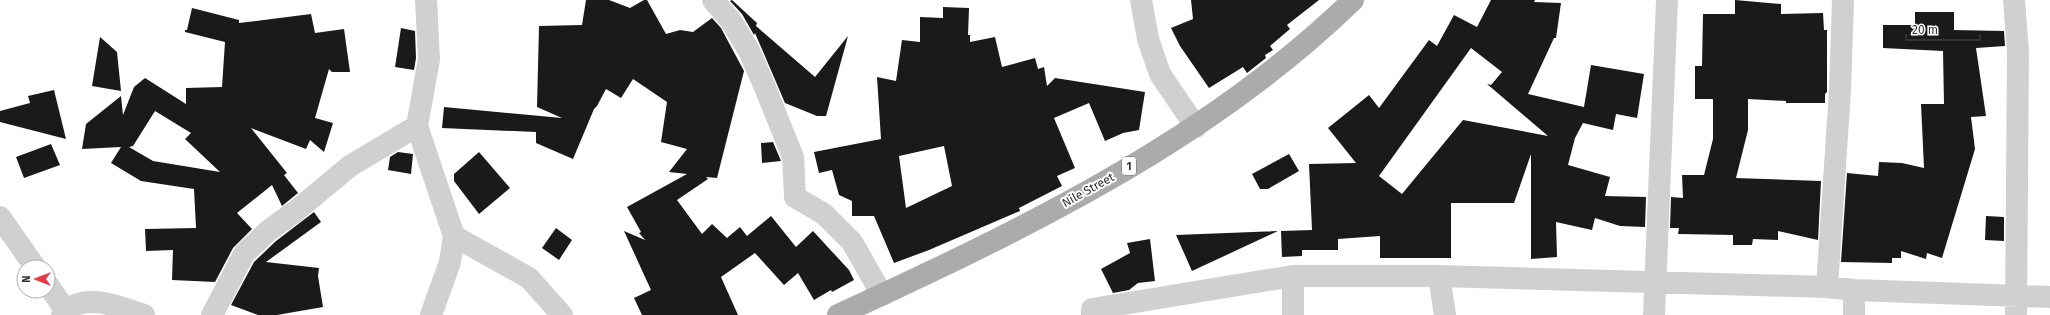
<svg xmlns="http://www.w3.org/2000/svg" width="2050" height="315" viewBox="0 0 2050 315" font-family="'Fira Sans',sans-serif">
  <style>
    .building { fill: #1a1a1a; fill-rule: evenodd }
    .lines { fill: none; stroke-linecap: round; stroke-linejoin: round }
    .street { stroke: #d0d0d0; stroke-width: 22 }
    .primary { stroke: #ababab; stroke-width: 22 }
    .labels { text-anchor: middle; stroke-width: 4; stroke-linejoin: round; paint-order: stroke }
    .shield { fill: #fff; stroke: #707070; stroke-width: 1 }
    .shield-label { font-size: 11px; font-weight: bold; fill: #333 }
    .street-label { font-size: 12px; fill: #333; stroke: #fff }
  </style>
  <rect width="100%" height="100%" fill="#fff"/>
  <!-- building -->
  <path class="building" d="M586,0H609L630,8L644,0H647L666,34L680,30L693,32L712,18L721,28L744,71L717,178L706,177L708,179L677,200L702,234L712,224L727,238L740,227L747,236L771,216L796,247L813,231L849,270L854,280L832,292L831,290L814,300L798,273L784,285L755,253L721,277L738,315H642L634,298L651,290L624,231L645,240L639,233L641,232L627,207L687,174L669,172L687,149L661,142L667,102L633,79L621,98L606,89L597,106L594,109L573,159L536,143V132L442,128L444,107L562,118L537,107L539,26L582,25Z
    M732,0L757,23L756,26L815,77L848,36L826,116H817L785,103L755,33L754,35L742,14L730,1Z
    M1191,0H1319L1287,25L1290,29L1270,46L1273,50L1265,55L1266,58L1247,73L1243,67L1209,88L1180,46L1171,28L1193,19Z
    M1491,0H1535L1534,2L1561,3L1556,38H1554L1528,94L1584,107L1591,65L1644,74L1637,118L1616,114L1613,130L1583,123L1575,138L1568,165L1610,177L1605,196L1646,197L1645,227L1620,226L1595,218L1592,230L1556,222L1557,257L1531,259V154L1514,203H1451V258H1380V236L1338,239V250H1302V256L1282,257L1281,231L1312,230L1309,164L1356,163L1328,128L1369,95L1379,108L1429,40L1437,46L1454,15L1477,27ZM1471,48L1502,72L1491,85L1487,84L1548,136L1463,120L1402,194L1379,176Z
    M1735,0L1781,4V14L1823,13L1824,30H1827V92L1825,94V103H1786V101L1748,99V130L1736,178L1821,181L1818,240L1778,231V240L1753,239L1752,245H1733V235L1678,234L1679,228H1670L1671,197L1683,198L1682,175H1704L1713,139V99H1695V66H1702L1703,14H1735Z
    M943,7L969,8L968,35H970V42L995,37L1002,67L1035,58L1038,69L1044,67L1047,86L1055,78L1145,92L1139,130L1123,133L1105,141L1089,103L1054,118L1075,168L1057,176L1062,186L1019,208L1020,211L929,250L894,263L874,216H852V201L839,195L832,170L819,173L814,152L881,139L877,77L896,81L902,40L920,42V17L943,18ZM944,146L952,186L906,208L899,156Z
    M192,8L239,20V23L311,14L315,33L344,29L350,72H332L329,69L315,118L333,123L324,152L310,140L306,149L251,128L287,173L284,175L298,193L282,206L272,185L237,213L252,229L233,248L215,282L172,280L173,250L146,251L145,229L196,228L194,189L141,181L111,163L121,147L82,149L86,124L121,96L123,115L134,87L145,78L186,104V88L222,87L225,42L185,32V30H187ZM155,111L191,133L185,139L220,172L153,161L129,147L133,146Z
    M1915,12H1954V30L2004,31L2005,46L1976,48L1986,116L1971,117L1975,149L1942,258L1927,253L1926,259L1901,251V258H1892V263L1841,262L1847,173L1878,176L1879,162L1902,163L1924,168L1921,104H1944L1943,51L1883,48V25H1915Z
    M401,28L415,31L416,58L414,70L395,67Z
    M100,37L117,52L121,91L92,86Z
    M54,90L66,139L0,122V111L30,103L28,96Z
    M773,142L781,161L762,163L761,143Z
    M51,144L60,165L24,178L16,157Z
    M398,152L413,154L411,174L388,170L390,157Z
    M479,152L510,188L479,214L454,181V174Z
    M1289,154L1299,171L1268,189H1260L1252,174Z
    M314,212L321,222L266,262L319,268L318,276L323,307L277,315H258L231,305L254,262L276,241Z
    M1986,216L2004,217V241L1985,240Z
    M556,228L572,240L559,260L542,248Z
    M1278,231L1192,271L1176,235Z
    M1150,239L1155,281L1138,283L1129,290L1113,293L1101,269L1130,253L1127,243Z"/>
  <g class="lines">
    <!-- street -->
    <path class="street" d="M426,0L429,59L417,126L454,236L450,262L431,315
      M713,0L731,21L749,51L764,85L793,157L795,197L824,214L852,242L882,295
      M1141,0L1148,39L1160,74L1196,127
      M2014,0L2018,52L2016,315
      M0,217L35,267
      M454,236L529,278L562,315
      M1439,276L1445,315
      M48,285L66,311
      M1827,287L1840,90L1843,0
      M62,315C82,290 119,307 144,315
      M212,315L244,254L268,231L297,210L350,166L417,126
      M1092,315V309L1293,276H1439L1827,287L1854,290L2050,297
      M1293,315V276
      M1654,315L1667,0
      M1854,315V290"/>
    <!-- primary -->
    <path class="primary" d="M838,315C1020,231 1207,142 1353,0"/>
  </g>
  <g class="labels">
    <!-- shield labels -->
    <rect class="shield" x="1122" y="157" width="14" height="18" rx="3"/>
    <g class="shield-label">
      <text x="1129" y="170">1</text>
    </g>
    <!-- street labels -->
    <g class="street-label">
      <text transform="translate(1088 190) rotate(-29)" y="4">Nile Street</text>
    </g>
  </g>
  <!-- north arrow -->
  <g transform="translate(36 279) rotate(270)"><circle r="19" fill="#ffffff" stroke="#adadad"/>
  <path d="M0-3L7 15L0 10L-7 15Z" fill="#e63946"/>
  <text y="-6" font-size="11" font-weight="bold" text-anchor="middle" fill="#333333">N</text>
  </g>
  <!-- scale -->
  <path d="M1906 34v6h74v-6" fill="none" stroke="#333333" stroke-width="2"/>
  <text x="1912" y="34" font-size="12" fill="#333333" stroke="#ffffff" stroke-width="3" paint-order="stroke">20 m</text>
</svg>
